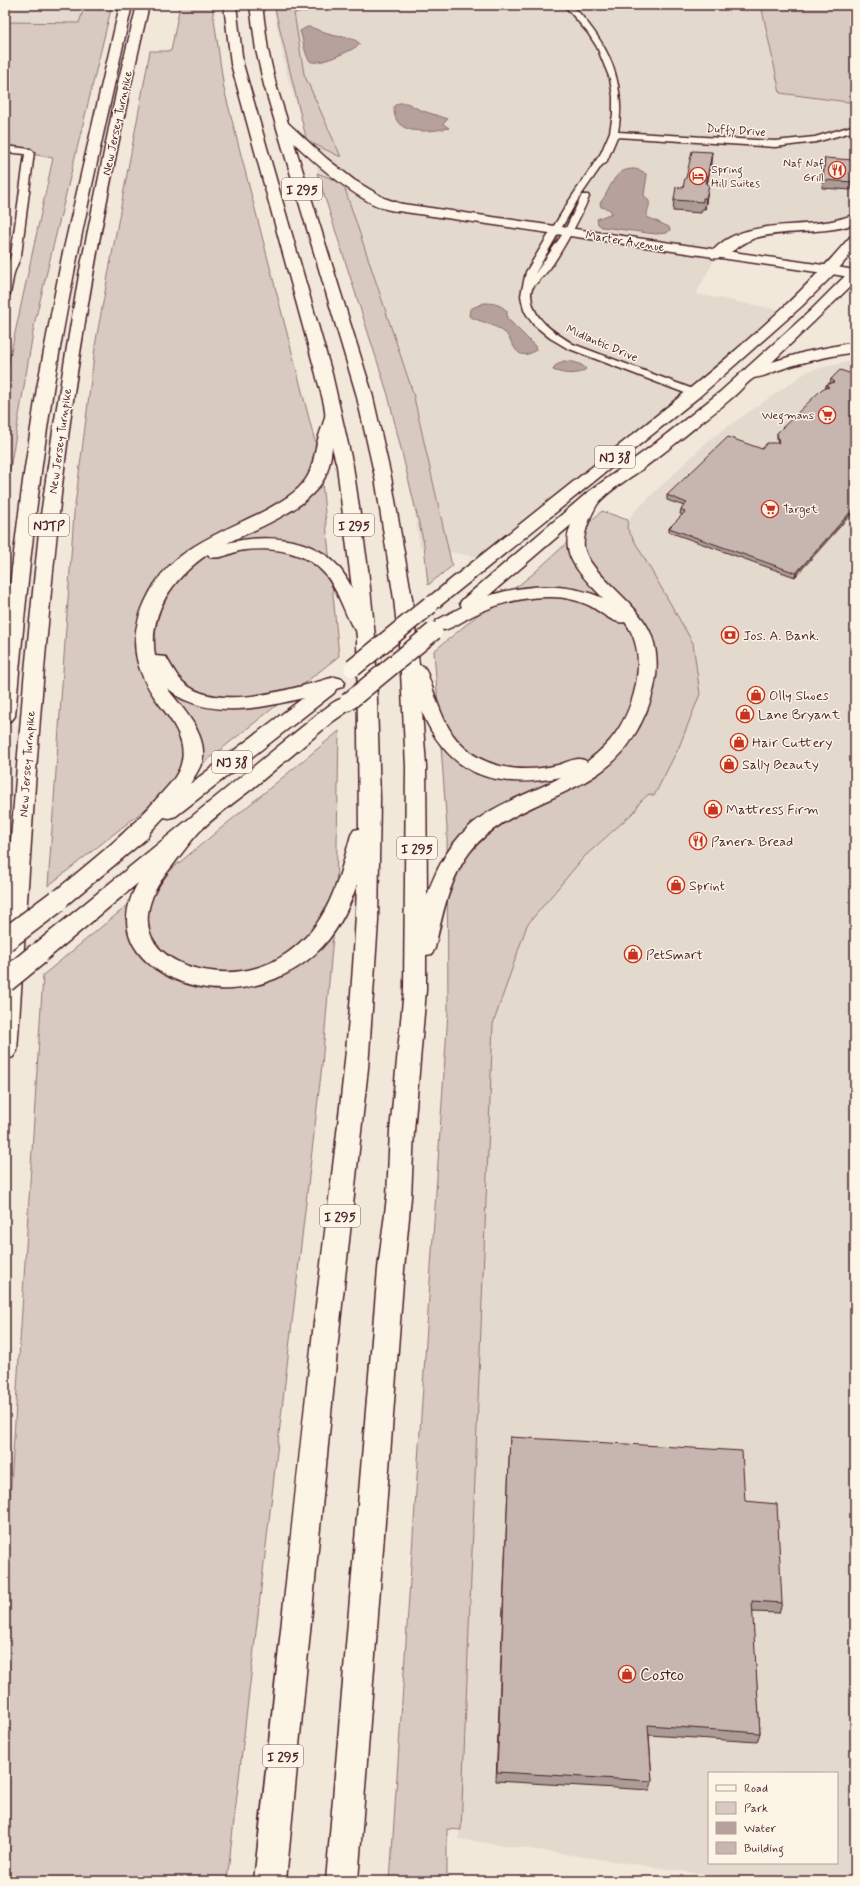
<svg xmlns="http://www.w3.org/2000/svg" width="860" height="1886" viewBox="0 0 860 1886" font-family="Mynerve,sans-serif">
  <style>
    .built { fill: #e4d9cd; fill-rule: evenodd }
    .green { fill: #d8cac0; stroke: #917476 }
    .water { fill: #b6a19c; stroke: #8b6d6f }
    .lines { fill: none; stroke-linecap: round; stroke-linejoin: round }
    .street-casing { stroke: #4a1f2b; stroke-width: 3 }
    .secondary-casing { stroke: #4a1f2b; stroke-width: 3 }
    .primary-casing { stroke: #4a1f2b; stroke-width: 3 }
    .highway-casing { stroke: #4a1f2b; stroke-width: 3 }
    .street { fill: #fcf5e5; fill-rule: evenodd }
    .secondary { fill: #fcf5e5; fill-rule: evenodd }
    .primary { fill: #fcf5e5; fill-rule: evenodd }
    .highway { fill: #fcf5e5; fill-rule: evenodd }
    .highway-bridge-far1-casing { stroke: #4a1f2b; stroke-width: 20; stroke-linecap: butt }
    .highway-bridge-casing { stroke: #4a1f2b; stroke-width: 25; stroke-linecap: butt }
    .highway-bridge-far1 { stroke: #fcf5e5; stroke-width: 17 }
    .highway-bridge { stroke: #fcf5e5; stroke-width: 22 }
    .wall { fill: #ab9d96; stroke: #4a1f2b }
    .shaded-wall { fill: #8b7f7a; stroke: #4a1f2b }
    .building { fill: #c7b6af; stroke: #4a1f2b }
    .labels { text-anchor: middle; stroke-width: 3; stroke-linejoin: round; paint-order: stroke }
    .far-street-label { font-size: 12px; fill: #4a1f2b; stroke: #fcf5e5 }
    .far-poi-label { font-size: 12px; fill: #4a1f2b; stroke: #fcf5e5; text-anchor: end }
    .shield { fill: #fcf5e5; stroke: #7f5f63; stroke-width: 1 }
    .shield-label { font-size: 13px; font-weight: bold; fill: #4a1f2b }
    .poi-label { font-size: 14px; fill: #4a1f2b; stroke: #fcf5e5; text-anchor: start }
    .near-poi-label { font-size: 17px; fill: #4a1f2b; stroke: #fcf5e5; text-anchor: start }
  </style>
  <rect width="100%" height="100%" fill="#f1e8da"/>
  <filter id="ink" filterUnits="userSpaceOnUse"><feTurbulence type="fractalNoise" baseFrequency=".025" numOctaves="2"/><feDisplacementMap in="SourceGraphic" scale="8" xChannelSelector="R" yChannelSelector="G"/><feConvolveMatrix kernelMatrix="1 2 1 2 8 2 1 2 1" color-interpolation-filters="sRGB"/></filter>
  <g filter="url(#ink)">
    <!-- built -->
    <path class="built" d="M5,5H85L80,23L5,22Z
      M273,5H761L780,93L855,103V219L759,234L717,255L696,294L786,311L489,559L420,547L409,475L387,373L335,224L286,72Z
      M855,360V1881H751L459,1839L493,1024L527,925L584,857L635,811L640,802L649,794L655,796L641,553L627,528L631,515L710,439L808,371ZM709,1773H837V1863H709Z"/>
    <!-- green -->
    <path class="green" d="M85,5H112L35,321L5,499V379L53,158L5,149V22L79,23Z
      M180,5H212L224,89L320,461L339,656L48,886L74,513L96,340L150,51H171Z
      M274,5H310L306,12L294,13L304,74L341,157L314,144L308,146Z
      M761,5H855V103L780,93Z
      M317,173L343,183L413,393L452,566L428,585L424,544L388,395Z
      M602,511L628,520L627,528L693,643L700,694L679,747L654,796L649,794L640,802L635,811L584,857L527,925L493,1024L461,1830L447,1829V1881H390L448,1012L447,828L434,651L496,600L519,585L534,573Z
      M339,731L336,900L322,1065L227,1881H5V1581L43,975Z"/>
    <!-- water -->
    <path class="water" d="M307,27C315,27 320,32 328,34C339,38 347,35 358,42L360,44C354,50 316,67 310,61C305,57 303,38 300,31Z
      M399,103H407L420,110L448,119L443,124L449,128C428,132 392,137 394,106Z
      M635,169L642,171L647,175L644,195C654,205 647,205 647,217L669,227L670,230L667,233L656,234L602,227L598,224L597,219L612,213L609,209L601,207L600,203C612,189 612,168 635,169Z
      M484,303C493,303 500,304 507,311V318L535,346L536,350C514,365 514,339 504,332C494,324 480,322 469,316L470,309Z
      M563,361C571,361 582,363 586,369C578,376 563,374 553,370L555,366Z"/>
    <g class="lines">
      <defs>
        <path id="street" d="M564,5H572C607,42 627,80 618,132L775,141L815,137L855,125V131L816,142L775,147L617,137L606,163L602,165L577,201L536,272L535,274L564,232L581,197L582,195H588L589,197C579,221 567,242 553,264C547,273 539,280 533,287C530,291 531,297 532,302C537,323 556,333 573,344L698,391L699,393L698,395H690L567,348L550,338L533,324L524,310L521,296L522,290L526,272L569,201L601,153L610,132L613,114V96L610,79L597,47L588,33Z
          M5,146L30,149L34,152L21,255L14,273L10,294L5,297V271L11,255L25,154L5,152Z"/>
        <path id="secondary" d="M830,266L855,270V278L826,273L824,270L826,267Z"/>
        <path id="primary" d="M396,203L830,266L835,267L837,270L835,273L830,274L391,210L389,207L391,204Z"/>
        <path id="highway" d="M120,5H132C107,117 81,229 61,342C39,466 26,591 15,716L12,720L5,722V624L23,481L37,388L62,257Z
          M137,5H149C109,175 76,348 58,522C39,698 29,875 17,1051L13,1057L5,1060V913L24,681L40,522L53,431L79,275L119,79Z
          M224,5H236L243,64L332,374L353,466L368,569L375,637L380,799L378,921L368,1068L338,1341L286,1881H254C274,1701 292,1520 312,1340C329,1189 353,1037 357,884C349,909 335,936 315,954C293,974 262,987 232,989C172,993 99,950 138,883L46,960L38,962L30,960L27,954L30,948L318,714C329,706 340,694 355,698L358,702L355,706L332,722C306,744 279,766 253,788C235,802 215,816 199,832C190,842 181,854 173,865C165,875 156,886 152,898C128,961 211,982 256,968C278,962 298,947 312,930C334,903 342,867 351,835L354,830L359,829L357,637L356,630L352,626C343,609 337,588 325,574C306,551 273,547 245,550C233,551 222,560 210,557L208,554C173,578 148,612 155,656L166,657C170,664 174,671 179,678C211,716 294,688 335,677L342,679L345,683L342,687L336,689L334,693L176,816L169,818L164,817L150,832L147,838L65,906L57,909L49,906L46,901L49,896C89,863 127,834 160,795C169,785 180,774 182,760C186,739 172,721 160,705C129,664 127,630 154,585C178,546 227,530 266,510C280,502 297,493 306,479C313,469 314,455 317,443C319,434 323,426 325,417C327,408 318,384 316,374L231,64ZM332,447L337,466L352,588C348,580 343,572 337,565C310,536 263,534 227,543C259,527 308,510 325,477C329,468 331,457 332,447ZM167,688C173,692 179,698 185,700C222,717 266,707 303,698L190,784C194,777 199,770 202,762C209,735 182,708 167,688Z
          M250,5H262L268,50L276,85L288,123L326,158L354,180L384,198L401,204L403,207L401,210C374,217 313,161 294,143L372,393L391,477L412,599L419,665L423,666L426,670C434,691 440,716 453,735C478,769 520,774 558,765C568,762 579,755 587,762L589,760C599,752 608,744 615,734C636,705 649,653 625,622C613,625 600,610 588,605C577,600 564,597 552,597C524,596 499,603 474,615C464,620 455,627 444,630L437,628L435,624L437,620L462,607L460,603L463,599L587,493L649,448L720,392L811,310L850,271L855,270V282L772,362L805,352L855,342V352C824,357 795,363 766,375C762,377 756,377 754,378C747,382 740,391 734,396C724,405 714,413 703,421C683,438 662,454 641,470C628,479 613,488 602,499C593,507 582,535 584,547C587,562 602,576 612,586C626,600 643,615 651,634C665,669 651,709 632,739C595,799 511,798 469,853C449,880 442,916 435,948L432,954L426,955V990L414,1131L411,1197L404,1269L358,1881H326L378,1269L387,1197L390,1131L404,990L406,766L400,654L394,599L375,477L356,393L264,85L256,50ZM571,525C558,556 583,577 603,598C566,582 526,584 488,596ZM422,712C449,776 496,790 561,777C538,790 512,798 489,812C458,830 438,862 427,896L426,766Z
          M855,215V224C822,235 788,229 755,238C740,243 724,261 712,258L710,255C733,221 790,227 825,222C836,221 845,217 855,215Z
          M855,236V249L835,273L802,306L700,396L436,609L430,610L424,609L421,605L424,601C494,545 565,488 636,432C711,372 788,311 850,237Z"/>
      </defs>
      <!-- street casing -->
      <use href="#street" class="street-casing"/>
      <!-- secondary casing -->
      <use href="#secondary" class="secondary-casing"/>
      <!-- primary casing -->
      <use href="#primary" class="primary-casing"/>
      <!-- highway casing -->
      <use href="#highway" class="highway-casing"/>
      <!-- street -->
      <use href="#street" class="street"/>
      <!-- secondary -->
      <use href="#secondary" class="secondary"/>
      <!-- primary -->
      <use href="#primary" class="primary"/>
      <!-- highway -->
      <use href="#highway" class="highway"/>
      <defs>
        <path id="highway-bridge-far1" d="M353,668L430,605
          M348,702L434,631"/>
        <path id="highway-bridge" d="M5,940L57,901
          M5,981L38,954"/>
      </defs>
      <!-- highway-bridge-far1 casing -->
      <use href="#highway-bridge-far1" class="highway-bridge-far1-casing"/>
      <!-- highway-bridge casing -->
      <use href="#highway-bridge" class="highway-bridge-casing"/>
      <!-- highway-bridge-far1 -->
      <use href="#highway-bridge-far1" class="highway-bridge-far1"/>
      <!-- highway-bridge -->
      <use href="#highway-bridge" class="highway-bridge"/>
    </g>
    <!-- wall -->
    <path class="wall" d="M825,158L852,182L851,190L822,188Z
      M711,163L707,185V195L705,209H702L701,213L673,211L674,200L683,188L686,178Z
      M840,370L795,577L669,532V528L682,515L680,514L681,509L684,506L667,500V495L762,449L778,443L777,438V433L826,388V385L830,383L831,379Z
      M510,1437L745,1501L782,1603L779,1613L752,1612L760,1733L757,1742L649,1735L652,1781L650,1790L496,1781Z"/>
    <!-- shaded-wall -->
    <path class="shaded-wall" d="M712,152L711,163L705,195L706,184Z
      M709,185L707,195L705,209L706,198Z
      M855,507V510L795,577L796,573Z"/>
    <!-- building -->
    <path class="building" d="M692,151L712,152L706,184L709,185L706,198H703V202L674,200L676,187L683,188L685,178H686Z
      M825,158L853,160L852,182L823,180Z
      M840,370L855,375V507L796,573L669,528L685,512L681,509L687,503L667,495L728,437L762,449L767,443H779L777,433L822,389L829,387L826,385L835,382L831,379Z
      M510,1437L742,1451L745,1501L777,1504L782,1603L752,1601L760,1733L648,1725L652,1781L497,1772Z"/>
  </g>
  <!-- icons -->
  <defs>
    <symbol id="restaurant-ring" viewBox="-11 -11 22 22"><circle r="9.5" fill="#fcf5e5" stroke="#c8321e" stroke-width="1.5"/><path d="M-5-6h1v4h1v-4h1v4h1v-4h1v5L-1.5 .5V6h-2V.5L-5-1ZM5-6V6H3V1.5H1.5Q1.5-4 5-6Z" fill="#c8321e"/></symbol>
    <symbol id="hotel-ring" viewBox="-11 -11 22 22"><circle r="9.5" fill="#fcf5e5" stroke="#c8321e" stroke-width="1.5"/><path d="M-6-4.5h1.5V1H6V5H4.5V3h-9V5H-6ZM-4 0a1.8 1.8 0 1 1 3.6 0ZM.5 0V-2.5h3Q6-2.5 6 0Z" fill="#c8321e"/></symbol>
    <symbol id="supermarket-ring" viewBox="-11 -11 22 22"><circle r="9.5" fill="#fcf5e5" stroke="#c8321e" stroke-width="1.5"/><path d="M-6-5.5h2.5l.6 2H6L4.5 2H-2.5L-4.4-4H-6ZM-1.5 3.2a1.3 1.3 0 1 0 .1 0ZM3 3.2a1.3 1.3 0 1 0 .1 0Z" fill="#c8321e"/></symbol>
    <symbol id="bank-ring" viewBox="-11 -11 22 22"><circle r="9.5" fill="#fcf5e5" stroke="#c8321e" stroke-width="1.5"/><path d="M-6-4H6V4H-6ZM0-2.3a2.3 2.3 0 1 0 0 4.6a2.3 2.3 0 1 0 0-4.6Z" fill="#c8321e"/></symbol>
    <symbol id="shop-ring" viewBox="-11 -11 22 22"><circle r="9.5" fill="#fcf5e5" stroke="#c8321e" stroke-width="1.5"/><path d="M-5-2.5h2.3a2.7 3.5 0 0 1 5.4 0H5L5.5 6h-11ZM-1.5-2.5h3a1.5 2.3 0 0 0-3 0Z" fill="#c8321e"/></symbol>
  </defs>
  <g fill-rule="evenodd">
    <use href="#restaurant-ring" x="827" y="160" width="20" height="20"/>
    <use href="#hotel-ring" x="688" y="166" width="20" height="20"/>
    <use href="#supermarket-ring" x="817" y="405" width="20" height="20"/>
    <use href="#supermarket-ring" x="760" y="499" width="20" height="20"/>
    <use href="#bank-ring" x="720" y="625" width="20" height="20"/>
    <use href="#shop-ring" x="746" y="685" width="20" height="20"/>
    <use href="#shop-ring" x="735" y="704" width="20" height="20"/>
    <use href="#shop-ring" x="729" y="732" width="20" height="20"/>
    <use href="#shop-ring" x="719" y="754" width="20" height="20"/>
    <use href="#shop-ring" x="703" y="799" width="20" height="20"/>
    <use href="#restaurant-ring" x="688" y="831" width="20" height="20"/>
    <use href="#shop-ring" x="666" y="875" width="20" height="20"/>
    <use href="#shop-ring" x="623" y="944" width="20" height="20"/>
    <use href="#shop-ring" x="617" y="1664" width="20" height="20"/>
  </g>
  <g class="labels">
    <!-- far-street labels -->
    <g class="far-street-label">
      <text transform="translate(117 123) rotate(-78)" y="4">New Jersey Turnpike</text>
      <text transform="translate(736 130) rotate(4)" y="4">Duffy Drive</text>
      <text transform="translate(625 241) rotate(9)" y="4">Marter Avenue</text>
      <text transform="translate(602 343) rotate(23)" y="4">Midlantic Drive</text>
      <text transform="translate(60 441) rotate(-82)" y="4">New Jersey Turnpike</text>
      <text transform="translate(27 764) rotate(-86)" y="4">New Jersey Turnpike</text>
    </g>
    <!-- far-poi labels -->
    <g class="far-poi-label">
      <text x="824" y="167">Naf Naf<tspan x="824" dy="14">Grill</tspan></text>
      <text x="711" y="173" text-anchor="start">Spring<tspan x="711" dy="14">Hill Suites</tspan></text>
      <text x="814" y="419">Wegmans</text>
      <text x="783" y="513" text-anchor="start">Target</text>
    </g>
    <!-- shield labels -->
    <g class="shield">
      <rect x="282" y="178" width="40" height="22" rx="3"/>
      <rect x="595" y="446" width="40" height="22" rx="3"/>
      <rect x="29" y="514" width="40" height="22" rx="3"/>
      <rect x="334" y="514" width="40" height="22" rx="3"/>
      <rect x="212" y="751" width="40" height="22" rx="3"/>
      <rect x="397" y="837" width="40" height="22" rx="3"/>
      <rect x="320" y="1205" width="40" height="22" rx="3"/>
      <rect x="263" y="1745" width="40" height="22" rx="3"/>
    </g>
    <g class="shield-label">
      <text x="302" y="194">I 295</text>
      <text x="615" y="462">NJ 38</text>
      <text x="49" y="530">NJTP</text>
      <text x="354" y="530">I 295</text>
      <text x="232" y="767">NJ 38</text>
      <text x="417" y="853">I 295</text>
      <text x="340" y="1221">I 295</text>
      <text x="283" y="1761">I 295</text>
    </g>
    <!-- poi labels -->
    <g class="poi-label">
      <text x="743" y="640">Jos. A. Bank.</text>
      <text x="769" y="700">Olly Shoes</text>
      <text x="758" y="719">Lane Bryant</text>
      <text x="752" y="747">Hair Cuttery</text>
      <text x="742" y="769">Sally Beauty</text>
      <text x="726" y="814">Mattress Firm</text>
      <text x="711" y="846">Panera Bread</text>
      <text x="689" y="890">Sprint</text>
      <text x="646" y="959">PetSmart</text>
    </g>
    <!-- near-poi labels -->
    <g class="near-poi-label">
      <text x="640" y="1680">Costco</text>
    </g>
  </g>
  <!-- margin -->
  <rect width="860" height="1886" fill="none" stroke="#fcf5e5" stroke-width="20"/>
  <rect x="10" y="10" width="840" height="1866" fill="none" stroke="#4a1f2b" stroke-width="1.5" filter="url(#ink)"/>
  <!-- legend -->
  <rect x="708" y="1772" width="130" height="92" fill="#fcf5e5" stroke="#b59f9b"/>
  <rect x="716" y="1785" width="20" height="6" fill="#fcf5e5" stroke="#b59f9b"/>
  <text x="744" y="1792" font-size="12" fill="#4a1f2b">Road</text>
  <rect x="716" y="1802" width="20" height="12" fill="#d8cac0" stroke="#b59f9b"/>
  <text x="744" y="1812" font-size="12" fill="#4a1f2b">Park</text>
  <rect x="716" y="1822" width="20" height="12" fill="#b6a19c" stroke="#b59f9b"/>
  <text x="744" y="1832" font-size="12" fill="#4a1f2b">Water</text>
  <rect x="716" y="1842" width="20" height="12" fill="#c7b6af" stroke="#b59f9b"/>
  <text x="744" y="1852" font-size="12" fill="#4a1f2b">Building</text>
</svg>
